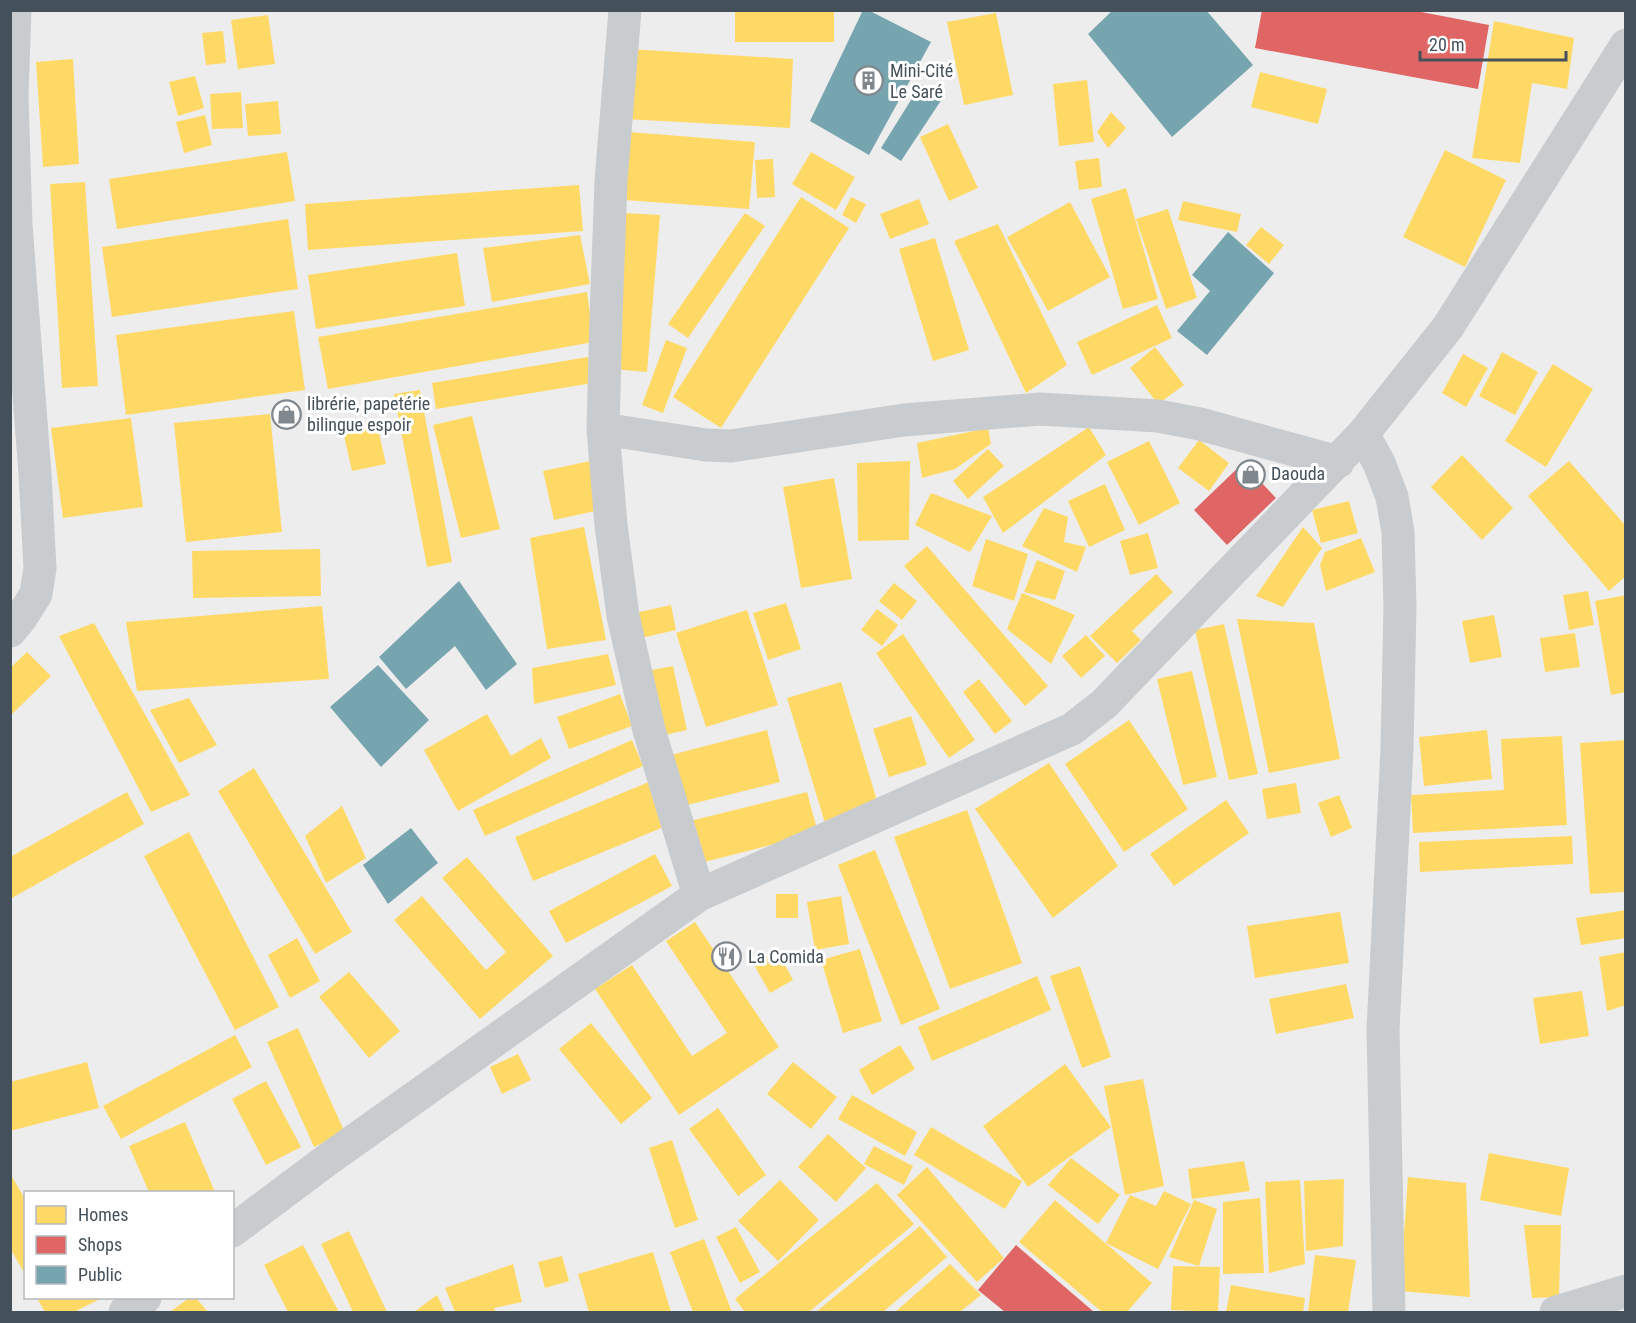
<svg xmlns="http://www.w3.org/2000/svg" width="1636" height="1323" viewBox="0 0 1636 1323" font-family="'Roboto Condensed',sans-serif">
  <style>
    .homes { fill: #ffd966 }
    .shops { fill: #e06666 }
    .public { fill: #76a5af }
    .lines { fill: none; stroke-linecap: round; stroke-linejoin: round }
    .street { stroke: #c9ccce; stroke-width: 33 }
    .labels { text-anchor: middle; stroke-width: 6; stroke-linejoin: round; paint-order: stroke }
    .poi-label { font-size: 18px; fill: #44515a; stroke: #fff; text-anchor: start }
  </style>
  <rect width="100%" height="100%" fill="#eeeded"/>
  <!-- homes -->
  <path class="homes" d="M735,10H834V42H735Z
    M996,13L1013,95L964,105L947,22Z
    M268,15L275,64L238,69L231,20Z
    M1494,21L1574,38L1567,89L1532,83L1520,163L1472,158Z
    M223,31L226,63L206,65L202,33Z
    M629,49L793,59L790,128L624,119Z
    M73,59L79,164L43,167L36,62Z
    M1260,72L1327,89L1318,124L1251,107Z
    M195,76L204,108L178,116L169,82Z
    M1087,80L1094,142L1059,146L1053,84Z
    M241,92L243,128L212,129L210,94Z
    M278,101L281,134L248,136L245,104Z
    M1111,112L1126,128L1108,148L1097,132Z
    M205,115L212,145L184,153L176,122Z
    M948,124L978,188L949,201L920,137Z
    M629,132L755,142L749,209L624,200Z
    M1445,150L1506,180L1465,267L1403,237Z
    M287,152L295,201L117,229L109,179Z
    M811,152L855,177L836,210L792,184Z
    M1099,158L1102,187L1079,190L1075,161Z
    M773,159L775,197L757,198L755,160Z
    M85,182L98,386L62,388L50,184Z
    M579,185L583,231L308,250L305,204Z
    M1126,188L1158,299L1123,309L1091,199Z
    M801,197L849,228L721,428L673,397Z
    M851,197L866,204L856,223L842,215Z
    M919,199L929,224L890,239L880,214Z
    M1183,201L1241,214L1237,232L1178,220Z
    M1070,202L1110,277L1048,311L1007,237Z
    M1168,209L1197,298L1166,309L1136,219Z
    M625,213L660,215L647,372L612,369Z
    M745,213L765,226L688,338L668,324Z
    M288,219L298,289L112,317L102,247Z
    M998,224L1067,365L1026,393L954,241Z
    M1261,227L1284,245L1269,264L1246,245Z
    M580,235L590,284L492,302L483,248Z
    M935,238L969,350L933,361L899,249Z
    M457,253L465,306L316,329L308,275Z
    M587,292L594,342L328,389L318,337Z
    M1157,305L1172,338L1092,375L1077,342Z
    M294,311L305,390L126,415L116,335Z
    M666,340L687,348L663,413L642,405Z
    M1155,347L1184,385L1158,404L1130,368Z
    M1502,352L1538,372L1515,415L1479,396Z
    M1463,354L1488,368L1466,407L1442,393Z
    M588,357L593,383L436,409L432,383Z
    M1553,364L1593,389L1546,467L1505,441Z
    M420,390L452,562L427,567L394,394Z
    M270,414L282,532L186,542L174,423Z
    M472,416L500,529L461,538L433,425Z
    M131,418L143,507L63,518L51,428Z
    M376,420L386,464L352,471L342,427Z
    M1089,427L1106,455L1003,533L983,497Z
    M988,428L991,444L955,469L922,478L917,443Z
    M1199,440L1229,463L1209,491L1178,468Z
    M1149,441L1180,503L1139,525L1107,462Z
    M988,449L1004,466L968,499L953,481Z
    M1462,455L1513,508L1482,540L1431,487Z
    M590,461L600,510L554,520L543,471Z
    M910,461L909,540L858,541L857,463Z
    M1569,461L1626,526V576L1609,591L1528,496Z
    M834,478L852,579L801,588L783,487Z
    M1105,484L1125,530L1089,547L1068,501Z
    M931,493L992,516L970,552L915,525Z
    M1349,501L1358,533L1321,543L1312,510Z
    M1044,508L1068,517L1064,542L1086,547L1077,572L1022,546Z
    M584,527L606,640L547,649L530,538Z
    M1303,527L1322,548L1283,607L1256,596Z
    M1148,533L1158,568L1130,575L1120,541Z
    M1361,538L1375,572L1326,591L1320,565L1325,552Z
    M986,539L1028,554L1014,601L972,586Z
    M927,546L1048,686L1025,706L904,566Z
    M320,549L321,596L193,598L192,551Z
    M1037,560L1065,571L1055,600L1024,592Z
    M1156,574L1173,592L1132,631L1141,640L1117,663L1090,636Z
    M894,583L917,601L902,620L879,601Z
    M1588,591L1594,625L1569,630L1563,595Z
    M1022,593L1075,615L1051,664L1007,629Z
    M1626,595V692L1611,695L1595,601Z
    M786,603L801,649L768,660L753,613Z
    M671,605L676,630L641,638L635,613Z
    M322,606L329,679L137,691L126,622Z
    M877,609L898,625L882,646L861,630Z
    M747,610L778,705L706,727L676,633Z
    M1494,615L1502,657L1470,663L1462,621Z
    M1237,619L1314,623L1340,759L1269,773Z
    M94,623L190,795L151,812L59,636Z
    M1224,624L1258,774L1229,780L1195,630Z
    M1575,633L1580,667L1545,672L1540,638Z
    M903,634L975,740L949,758L876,653Z
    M1086,635L1105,656L1081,678L1062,656Z
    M27,652L51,676L10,716V668Z
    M608,654L616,685L534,704L532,668Z
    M673,666L687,730L660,736L647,671Z
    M1192,671L1217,777L1183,785L1157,679Z
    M979,679L1012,721L995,734L963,692Z
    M841,682L879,807L825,823L787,698Z
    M620,694L632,726L569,749L557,717Z
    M189,698L217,745L179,763L150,710Z
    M487,714L511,756L541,738L551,758L458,811L424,750Z
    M911,716L927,765L889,777L873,729Z
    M1129,720L1188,809L1124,852L1065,764Z
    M767,730L780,782L679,807L667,756Z
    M1487,730L1492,779L1424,786L1419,737Z
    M1562,736L1567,825L1413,833L1411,795L1504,790L1501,739Z
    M632,740L643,766L485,836L473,810Z
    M1626,740V892L1590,894L1580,743Z
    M1049,763L1118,866L1053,918L975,809Z
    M254,768L352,932L315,954L218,791Z
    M649,782L666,826L533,881L515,837Z
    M1296,783L1301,813L1267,819L1262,789Z
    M127,792L144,824L10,899V857Z
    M807,792L818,833L693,865L682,823Z
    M1339,795L1352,828L1331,837L1318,803Z
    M1226,800L1249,833L1174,886L1150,854Z
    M342,806L366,858L326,883L305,836Z
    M967,810L1022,963L950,989L894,837Z
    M189,832L279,1007L235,1030L144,856Z
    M1572,836L1573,864L1420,872L1419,842Z
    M875,850L940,1009L901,1025L838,865Z
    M655,854L672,886L566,943L549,911Z
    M467,857L553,956L480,1019L394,920L422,896L486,970L506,952L442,878Z
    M776,894H798V918H776Z
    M841,896L849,944L815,950L807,902Z
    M1626,910V938L1581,945L1576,918Z
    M1340,912L1349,963L1255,978L1247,926Z
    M695,922L779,1047L679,1115L595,989L632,965L692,1056L727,1033L666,941Z
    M297,938L320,981L290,998L268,955Z
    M860,949L882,1021L843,1033L821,960Z
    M777,950L793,980L770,993L753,963Z
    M1626,952V1005L1607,1011L1599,957Z
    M1080,966L1111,1057L1082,1068L1050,976Z
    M349,972L400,1031L369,1058L319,997Z
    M1037,976L1051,1010L932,1061L918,1027Z
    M1346,984L1354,1018L1276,1034L1269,999Z
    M1582,991L1589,1036L1540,1044L1533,998Z
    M591,1023L652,1098L621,1124L559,1049Z
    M298,1028L345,1133L314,1147L267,1042Z
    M235,1035L252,1067L121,1139L103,1106Z
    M900,1045L915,1069L872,1095L859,1070Z
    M518,1054L531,1080L502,1094L490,1067Z
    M87,1062L99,1108L10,1131V1082Z
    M793,1062L837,1097L811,1129L767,1094Z
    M1065,1064L1111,1127L1028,1187L983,1126Z
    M1143,1079L1164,1186L1125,1195L1104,1086Z
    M266,1081L301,1147L266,1165L232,1099Z
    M852,1095L917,1132L905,1156L838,1119Z
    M718,1108L766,1175L738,1196L689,1129Z
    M185,1122L215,1192H149L129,1146Z
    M931,1127L1022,1181L1005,1209L914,1155Z
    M828,1134L866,1168L836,1202L798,1167Z
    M672,1140L698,1220L675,1228L649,1148Z
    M874,1146L913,1166L904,1185L864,1164Z
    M1489,1153L1569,1168L1561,1216L1480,1200Z
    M1071,1158L1120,1195L1098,1224L1048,1185Z
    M1244,1161L1250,1191L1192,1199L1188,1169Z
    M927,1167L1004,1258L977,1282L897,1195Z
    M10,1173L26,1201V1276L10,1248Z
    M1408,1177L1466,1183L1470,1297L1400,1291Z
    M1344,1179L1343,1246L1306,1251L1304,1181Z
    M780,1180L819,1220L778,1261L738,1221Z
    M1300,1180L1305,1264L1269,1273L1265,1182Z
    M877,1183L914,1224L809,1312H745L735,1299Z
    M1164,1191L1191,1204L1158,1269L1106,1243L1130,1195L1156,1206Z
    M1260,1198L1264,1273L1223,1274V1202Z
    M1055,1200L1152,1283L1127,1312H1102L1019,1242Z
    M1194,1200L1217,1209L1199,1266L1169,1257Z
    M1524,1225H1561L1559,1297L1532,1298Z
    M920,1226L947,1257L883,1312H816Z
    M736,1227L760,1272L740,1283L716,1237Z
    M349,1231L387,1312H353L321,1244Z
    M704,1239L732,1312H693L670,1252Z
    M303,1245L339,1312H288L264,1265Z
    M653,1252L671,1312H589L578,1274Z
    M1315,1255L1356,1260L1348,1312H1308Z
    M562,1256L569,1281L545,1288L538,1262Z
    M513,1264L522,1302L494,1308L496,1312H455L445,1288Z
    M950,1264L981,1295L960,1312H895Z
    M1173,1266L1220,1267L1218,1312L1171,1310Z
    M1231,1285L1305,1298L1303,1312H1226Z
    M437,1295L445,1312H414Z
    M37,1298H102L74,1312H45Z
    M189,1298H196L208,1312H170Z"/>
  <!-- shops -->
  <path class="shops" d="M1262,10H1411L1489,25L1478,89L1255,48Z
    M1243,463L1276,498L1227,545L1194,510Z
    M1016,1245L1094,1312H1005L978,1290Z"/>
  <!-- public -->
  <path class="public" d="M863,10H868L931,42L869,155L810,121Z
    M1113,10H1206L1253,65L1172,137L1088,34Z
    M921,84L942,99L901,161L881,148Z
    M1228,232L1274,273L1207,355L1177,331L1210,291L1192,275Z
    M459,581L517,664L486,690L455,646L406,689L379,657Z
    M378,665L429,720L381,767L330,707Z
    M411,828L438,863L388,904L363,865Z"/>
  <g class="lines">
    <!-- street -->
    <path class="street" d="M625,10L611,181L606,318L603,429L611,525L623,616L649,730L699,895
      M603,429L706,445L731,446L904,420L1040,409L1158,416L1200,424L1338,462
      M1363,434L1379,463L1392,497L1398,532L1400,607L1397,749L1383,1030L1389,1312
      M10,631L21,618L36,594L40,568L35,474L16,225L12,96L15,10
      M232,1231L327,1160L699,895L1072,729L1104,704L1363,434L1448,327L1626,45
      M125,1312L145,1298
      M1556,1312L1626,1291"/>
  </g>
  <!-- icons -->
  <defs>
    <symbol id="building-ring" viewBox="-11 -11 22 22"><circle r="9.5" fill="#fff" stroke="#80888d" stroke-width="1.5"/><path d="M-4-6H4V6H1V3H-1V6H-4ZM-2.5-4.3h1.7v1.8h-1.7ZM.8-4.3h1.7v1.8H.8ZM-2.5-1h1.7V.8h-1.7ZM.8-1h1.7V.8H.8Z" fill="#80888d"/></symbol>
    <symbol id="shop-ring" viewBox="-11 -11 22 22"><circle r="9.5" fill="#fff" stroke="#80888d" stroke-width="1.5"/><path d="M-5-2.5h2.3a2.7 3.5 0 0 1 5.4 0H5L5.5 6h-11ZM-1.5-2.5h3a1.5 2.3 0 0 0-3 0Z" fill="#80888d"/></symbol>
    <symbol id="restaurant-ring" viewBox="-11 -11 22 22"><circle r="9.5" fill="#fff" stroke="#80888d" stroke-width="1.5"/><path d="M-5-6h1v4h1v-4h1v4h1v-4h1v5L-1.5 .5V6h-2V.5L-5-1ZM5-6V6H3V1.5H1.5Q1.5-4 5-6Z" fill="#80888d"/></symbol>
  </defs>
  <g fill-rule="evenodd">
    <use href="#building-ring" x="852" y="64" width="33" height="33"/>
    <use href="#shop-ring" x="270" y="398" width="33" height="33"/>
    <use href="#shop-ring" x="1234" y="458" width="33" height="33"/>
    <use href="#restaurant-ring" x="710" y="940" width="33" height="33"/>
  </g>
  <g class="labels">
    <!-- poi labels -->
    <g class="poi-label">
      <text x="890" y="77">Mini-Cité<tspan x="890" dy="21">Le Saré</tspan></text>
      <text x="307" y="410">librérie, papetérie<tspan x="307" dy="21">bilingue espoir</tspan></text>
      <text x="1271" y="480">Daouda</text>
      <text x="748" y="963">La Comida</text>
    </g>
  </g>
  <!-- border -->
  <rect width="1636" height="1323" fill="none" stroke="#44515a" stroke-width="24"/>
  <!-- legend -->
  <rect x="24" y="1191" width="210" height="108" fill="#ffffff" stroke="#b4b9bd" stroke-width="1.5"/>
  <rect x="36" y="1206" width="30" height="18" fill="#ffd966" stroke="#b4b9bd" stroke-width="1.5"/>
  <text x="78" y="1221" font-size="18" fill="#44515a">Homes</text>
  <rect x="36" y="1236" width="30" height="18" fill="#e06666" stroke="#b4b9bd" stroke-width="1.5"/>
  <text x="78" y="1251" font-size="18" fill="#44515a">Shops</text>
  <rect x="36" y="1266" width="30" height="18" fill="#76a5af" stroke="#b4b9bd" stroke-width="1.5"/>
  <text x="78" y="1281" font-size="18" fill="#44515a">Public</text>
  <!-- scale -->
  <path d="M1420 51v9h146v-9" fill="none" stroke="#44515a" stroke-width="3"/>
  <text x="1429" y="51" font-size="18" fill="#44515a" stroke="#ffffff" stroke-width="4.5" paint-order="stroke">20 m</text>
</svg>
